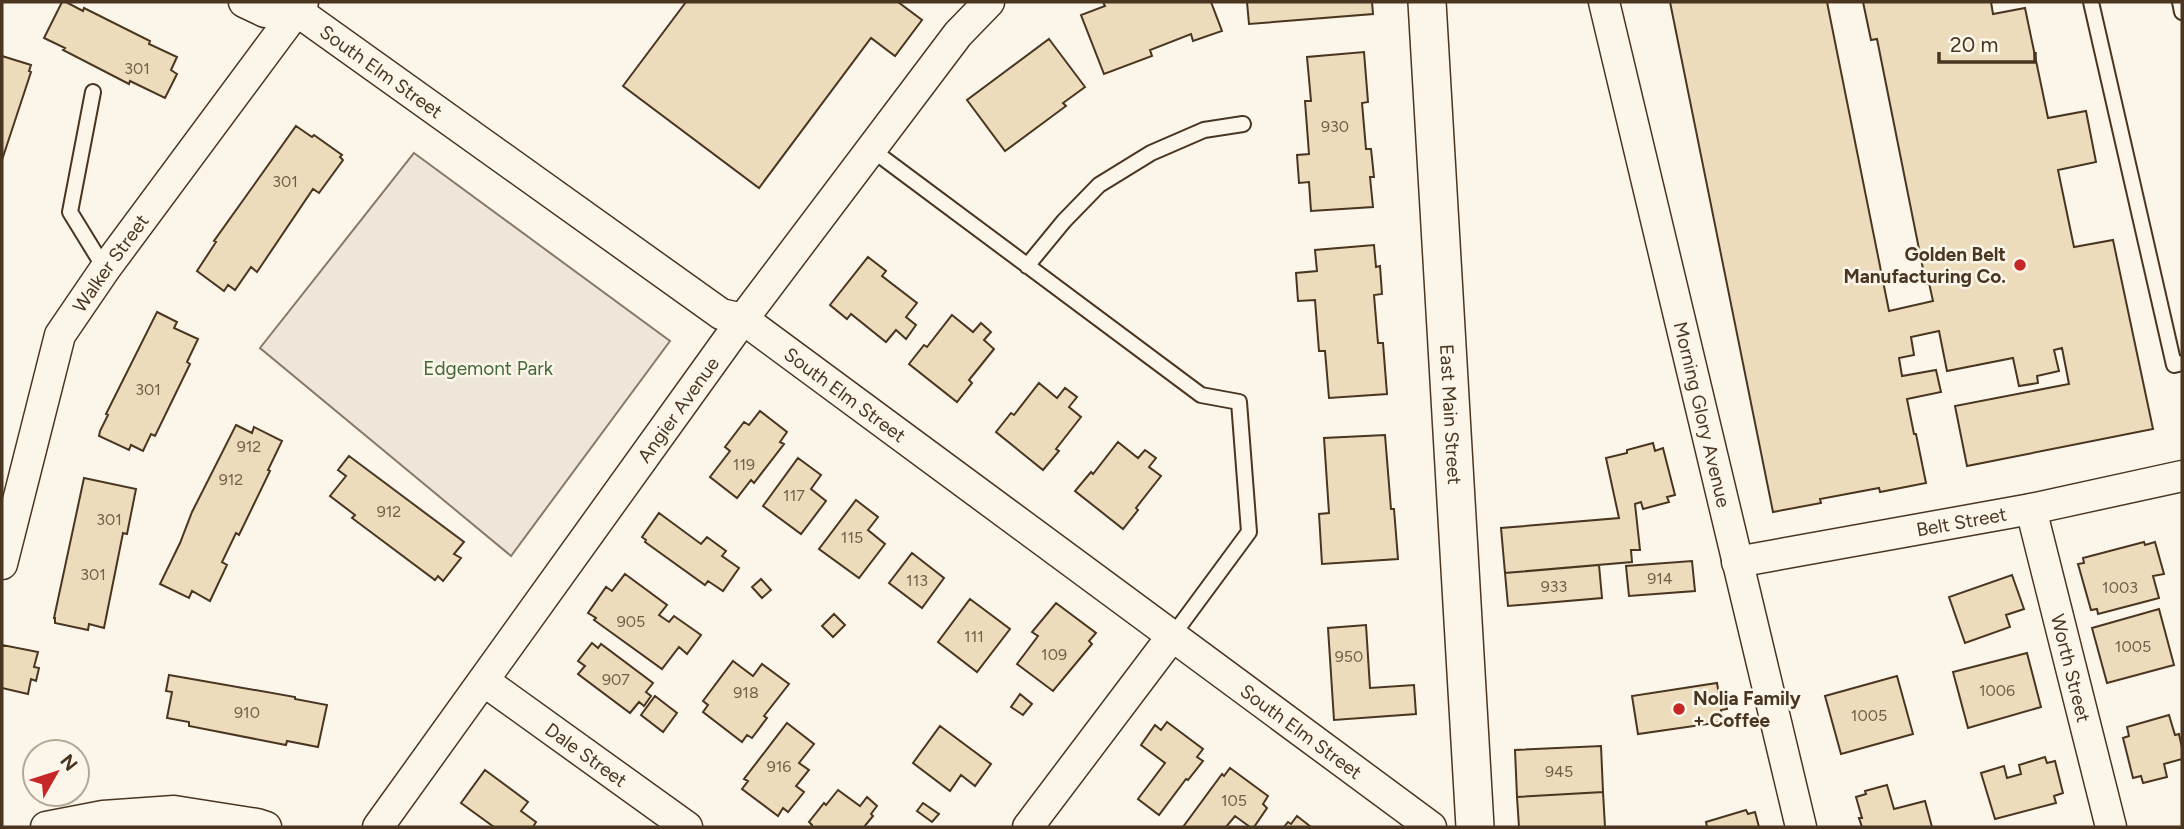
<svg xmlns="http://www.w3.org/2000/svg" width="2184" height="829" viewBox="0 0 2184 829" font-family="Figtree,sans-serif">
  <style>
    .green { fill: #ede6d9; stroke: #887966; stroke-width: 2 }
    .building { fill: #ecdcbc; stroke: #4a3520; stroke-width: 2 }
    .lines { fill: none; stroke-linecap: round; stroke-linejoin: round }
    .service-casing { stroke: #4a3520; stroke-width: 18 }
    .minor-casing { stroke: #4a3520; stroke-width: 33 }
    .tertiary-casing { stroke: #4a3520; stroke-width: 40 }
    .service { stroke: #fbf6e9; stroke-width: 14 }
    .minor { stroke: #fbf6e9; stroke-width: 30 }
    .tertiary { stroke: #fbf6e9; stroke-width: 37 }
    .poi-dot { fill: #c62828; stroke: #fbf6e9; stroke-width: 2.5 }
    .labels { text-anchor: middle; stroke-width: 5; stroke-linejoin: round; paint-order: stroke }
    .number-label { font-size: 16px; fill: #725f47 }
    .street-label { font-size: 19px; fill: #4a3520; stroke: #fbf6e9 }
    .poi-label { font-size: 19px; font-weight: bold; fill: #4a3520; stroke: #fbf6e9; text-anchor: end }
    .park-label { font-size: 19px; fill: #436837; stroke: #fbf6e9 }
  </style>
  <rect width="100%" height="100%" fill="#fbf6e9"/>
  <!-- green -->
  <path class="green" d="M414,153L670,341L511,556L260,348Z"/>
  <!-- building -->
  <path class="building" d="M62,2H66L83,11L84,8L150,41L149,44L177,57L171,70L177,74L165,98L130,81L129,84L63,50L65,48L44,38Z
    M686,2H898L922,20L895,56L871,38L759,188L623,86Z
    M1103,2H1211L1222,31L1193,41L1191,34L1150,50L1152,56L1104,74L1081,15L1105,6Z
    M1247,2H1372L1373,14L1249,24Z
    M1670,2H1827L1889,311L1933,301L1929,283L1926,284L1877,39L1871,40L1863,2H1991L1993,14L2025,8L2048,118L2086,111L2096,162L2058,170L2074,247L2113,240L2153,429L1967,466L1955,406L2069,384L2062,348L2054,350L2059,371L2037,376L2038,383L2019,386L2013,358L1947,371L1939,331L1911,337L1914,355L1899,358L1902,376L1936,370L1941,392L1907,399L1914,434H1916L1926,483L1880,492L1879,488L1820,499L1821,503L1773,512Z
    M1049,39L1085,87L1063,103L1066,106L1005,151L967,100Z
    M1364,52L1368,102L1362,103L1366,149H1371L1374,177H1370L1373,207L1311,211L1309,182L1299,183L1297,155L1309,154L1305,101H1311L1307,57Z
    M2,56L31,65L29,71L31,72L2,160Z
    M296,126L312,137L314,135L342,155L340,157L343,160L319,193L313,189L257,272L251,267L235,290L228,285L224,291L197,271L216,242L214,241Z
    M1374,245L1376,267L1380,266L1382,294L1374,295L1378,343H1383L1387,394L1329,398L1325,351H1319L1315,300L1298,301L1296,273L1317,271L1315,250Z
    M868,257L886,271L882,276L917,303L906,317L916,325L906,339L896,330L886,342L851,314L847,319L830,305Z
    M157,312L177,322L174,328L198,339L187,362L190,364L155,436L151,434L143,451L131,445L129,450L99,436L100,431L108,415L106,414Z
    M952,315L973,332L981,323L991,332L984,340L994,349L969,380L972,383L957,402L909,364L924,345L927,347Z
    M1039,383L1057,398L1065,388L1077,397L1069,407L1081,417L1056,449L1059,451L1043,470L996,432L1011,413L1014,415Z
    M760,411L787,432L780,442L784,444L754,483L751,480L737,498L710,477L730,451L725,447L744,422L749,425Z
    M236,425L252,433L254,427L282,441L268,470L270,471L239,535L236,533L222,562L227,565L210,601L192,591L189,598L160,584L180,543L192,512Z
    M1385,435L1391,509H1394L1398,559L1322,564L1319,514L1329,513L1324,438Z
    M1118,442L1138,458L1145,450L1156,458L1149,467L1161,476L1136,508L1138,510L1123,529L1075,491L1091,472L1093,474Z
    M1653,443L1655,451L1663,448L1675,495L1667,497L1669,502L1643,509L1641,502L1635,504L1640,550H1631L1632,562L1505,573L1501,528L1619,518L1606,458L1627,453V450Z
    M349,456L464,542L454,554L461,558L443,581L438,576L435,580L352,518L355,515L330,496L346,476L338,470Z
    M798,458L821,475L811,489L826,501L801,534L763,506Z
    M84,478L136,489L127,534L123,533L104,628L89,624L88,630L55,623V618H54Z
    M856,500L878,517L868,530L885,544L859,578L819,549Z
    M659,513L701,544L707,537L726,551L722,556L739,568L723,591L708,581L705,585L645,542L646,540L642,537Z
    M2144,542L2145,545L2155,542L2164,574L2153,576L2159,598L2098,614L2097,609L2091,610L2078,564L2084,563L2083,558Z
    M912,553L944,578L922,608L889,583Z
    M1692,561L1695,591L1629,596L1626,566Z
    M1599,565L1602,598L1508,606L1505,573Z
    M625,574L667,605L659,615L669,622L674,616L701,635L687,654L679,647L662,669L594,620L596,618L588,613L606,587L612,591Z
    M2012,575L2024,609L2006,615L2010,627L1965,643L1949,597Z
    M761,579L771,590L762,598L752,587Z
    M970,599L1010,629L977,672L938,642Z
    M1056,603L1096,633L1089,641L1092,644L1053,691L1017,664L1038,636L1032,632Z
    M2159,609L2174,665L2107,683L2092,628Z
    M834,614L845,625L833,637L822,626Z
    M1366,625L1370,688L1414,685L1416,714L1334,720L1328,628Z
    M2,643V645L38,652L34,667L39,668L36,681L31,679L28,694L2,688Z
    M592,643L598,648L601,644L653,683L646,692L651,696L644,706L639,702L630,713L578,674L585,666L578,661Z
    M2027,653L2041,707L1968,728L1953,672Z
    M733,661L753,676L762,664L789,684L764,716L767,718L752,738L747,735L742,742L703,712L708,705L703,701Z
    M169,675L295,697V699L327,705L318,747L287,741L286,745L189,726V722L167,718L172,692L166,691Z
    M1897,676L1913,734L1841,754L1825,696Z
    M1717,683L1719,695L1724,694L1727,709L1721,710L1722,722L1638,734L1632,696Z
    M1020,694L1032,704L1023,715L1011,707Z
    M655,696L677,713L663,732L641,715Z
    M2169,715L2175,735L2179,734L2182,748V759L2164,764L2167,777L2143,783L2141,776L2133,778L2123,738L2129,736L2127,727Z
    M1167,722L1203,749L1197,757L1203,761L1188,780L1186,779L1159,815L1138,799L1165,763L1141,745L1155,725L1161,730Z
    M787,723L814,744L799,763L809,770L796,786L804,792L788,812L783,808L778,816L742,789L748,781L744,779Z
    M940,726L991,764L975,786L961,775L950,791L913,763Z
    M1601,746L1603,792L1517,797L1515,750Z
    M2045,757L2047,763L2055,761L2063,793L2054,796L2056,803L1995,819L1981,773L2004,766L2007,778L2021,774L2019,765Z
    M1230,768L1268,796L1263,804L1267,808L1254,827H1250L1235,816L1226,827H1183L1222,774L1224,776Z
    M485,770L528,802L521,811L536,822L533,827H494L461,803Z
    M1887,785L1894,809L1925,801L1932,827H1862L1859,818H1862L1856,797L1866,794L1865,791Z
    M838,790L860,806L867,797L877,806L871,814L873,816L864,827H811L812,825L809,822L824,803L826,805Z
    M1603,792L1605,827H1519L1517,797Z
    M923,803L939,814L932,822L917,811Z
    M1746,810L1748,814L1755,812L1759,827H1707L1706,822Z
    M1297,816L1311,827H1284L1288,822L1291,824Z"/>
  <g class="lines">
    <defs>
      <path id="service" d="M2091,2L2174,365L2182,363
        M2180,2L2182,12
        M93,92L70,212L105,269
        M871,149L1201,395L1239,402L1249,532L1173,635
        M1027,266L1064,221L1099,185L1151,153L1204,130L1243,124"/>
      <g id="minor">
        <path id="s1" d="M244,2L265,12L297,11L721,314L743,319L1431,827"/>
        <path id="s2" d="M1604,2L1801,827"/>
        <path id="s3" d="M2031,509L2111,827"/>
        <path id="s4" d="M1737,562L2031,509L2182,476"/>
        <path id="s5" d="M2,564L60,335L105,269L303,2"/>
        <path id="s6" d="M484,681L687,827"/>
        <path d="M46,827L103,816L174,811L257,824L266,827"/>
        <path id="s7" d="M378,827L743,319L958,34L989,2"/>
        <path d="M1028,827L1173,635"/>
      </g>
      <g id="tertiary">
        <path id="s8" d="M1427,2L1475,827"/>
      </g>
    </defs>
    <!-- service casing -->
    <use href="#service" class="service-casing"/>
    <!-- minor casing -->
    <use href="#minor" class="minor-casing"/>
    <!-- tertiary casing -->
    <use href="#tertiary" class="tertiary-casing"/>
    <!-- service -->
    <use href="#service" class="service"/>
    <!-- minor -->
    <use href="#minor" class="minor"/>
    <!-- tertiary -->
    <use href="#tertiary" class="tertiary"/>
  </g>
  <!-- markers -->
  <g class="poi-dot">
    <circle cx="2020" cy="265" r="7"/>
    <circle cx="1679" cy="709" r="7"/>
  </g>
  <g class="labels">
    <!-- number labels -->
    <g class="number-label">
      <text x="137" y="74">301</text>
      <text x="1335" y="132">930</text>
      <text x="285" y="187">301</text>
      <text x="148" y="395">301</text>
      <text x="249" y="452">912</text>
      <text x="744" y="470">119</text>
      <text x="231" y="485">912</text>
      <text x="794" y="501">117</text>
      <text x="389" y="517">912</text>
      <text x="109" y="525">301</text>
      <text x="852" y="543">115</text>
      <text x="93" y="580">301</text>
      <text x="1660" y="584">914</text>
      <text x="917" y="586">113</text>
      <text x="1554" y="592">933</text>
      <text x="2120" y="593">1003</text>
      <text x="631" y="627">905</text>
      <text x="974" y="642">111</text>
      <text x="2133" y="652">1005</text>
      <text x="1054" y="660">109</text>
      <text x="1349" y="662">950</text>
      <text x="616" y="685">907</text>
      <text x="1997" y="696">1006</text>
      <text x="746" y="698">918</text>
      <text x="247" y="718">910</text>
      <text x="1869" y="721">1005</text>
      <text x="779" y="772">916</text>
      <text x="1559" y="777">945</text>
      <text x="1234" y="806">105</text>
    </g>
    <!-- street labels -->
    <g class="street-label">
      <text dy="7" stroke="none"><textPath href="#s1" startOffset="159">South Elm Street</textPath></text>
      <text dy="7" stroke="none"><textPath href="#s5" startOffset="324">Walker Street</textPath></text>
      <text dy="7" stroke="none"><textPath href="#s1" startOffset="726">South Elm Street</textPath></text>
      <text dy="7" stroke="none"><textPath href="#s7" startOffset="514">Angier Avenue</textPath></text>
      <text dy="7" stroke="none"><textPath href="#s8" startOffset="413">East Main Street</textPath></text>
      <text dy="7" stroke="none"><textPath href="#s2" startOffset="424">Morning Glory Avenue</textPath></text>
      <text dy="7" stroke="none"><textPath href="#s4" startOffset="228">Belt Street</textPath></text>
      <text dy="7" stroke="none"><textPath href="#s3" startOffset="164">Worth Street</textPath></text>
      <text dy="7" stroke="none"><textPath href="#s1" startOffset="1293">South Elm Street</textPath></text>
      <text dy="7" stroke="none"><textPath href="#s6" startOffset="126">Dale Street</textPath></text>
    </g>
    <!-- poi labels -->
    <g class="poi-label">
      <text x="2006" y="261">Golden Belt<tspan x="2006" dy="22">Manufacturing Co.</tspan></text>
      <text x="1693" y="705" text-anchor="start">Nolia Family<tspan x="1693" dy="22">+ Coffee</tspan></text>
    </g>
    <!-- park labels -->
    <g class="park-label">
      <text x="488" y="375">Edgemont Park</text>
    </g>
  </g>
  <!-- border -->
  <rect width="2184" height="829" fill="none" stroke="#4a3520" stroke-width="7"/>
  <!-- north arrow -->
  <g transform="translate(56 773) rotate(51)"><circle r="33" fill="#fbf6e9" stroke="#b4a999" stroke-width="2"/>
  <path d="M0-5L12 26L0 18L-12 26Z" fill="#c62828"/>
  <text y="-10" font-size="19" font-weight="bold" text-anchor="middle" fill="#4a3520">N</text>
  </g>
  <!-- scale -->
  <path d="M1939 52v10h96v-10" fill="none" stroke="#4a3520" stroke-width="3.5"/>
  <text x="1950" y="52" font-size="21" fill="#4a3520" stroke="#fbf6e9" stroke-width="5" paint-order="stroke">20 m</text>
</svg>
